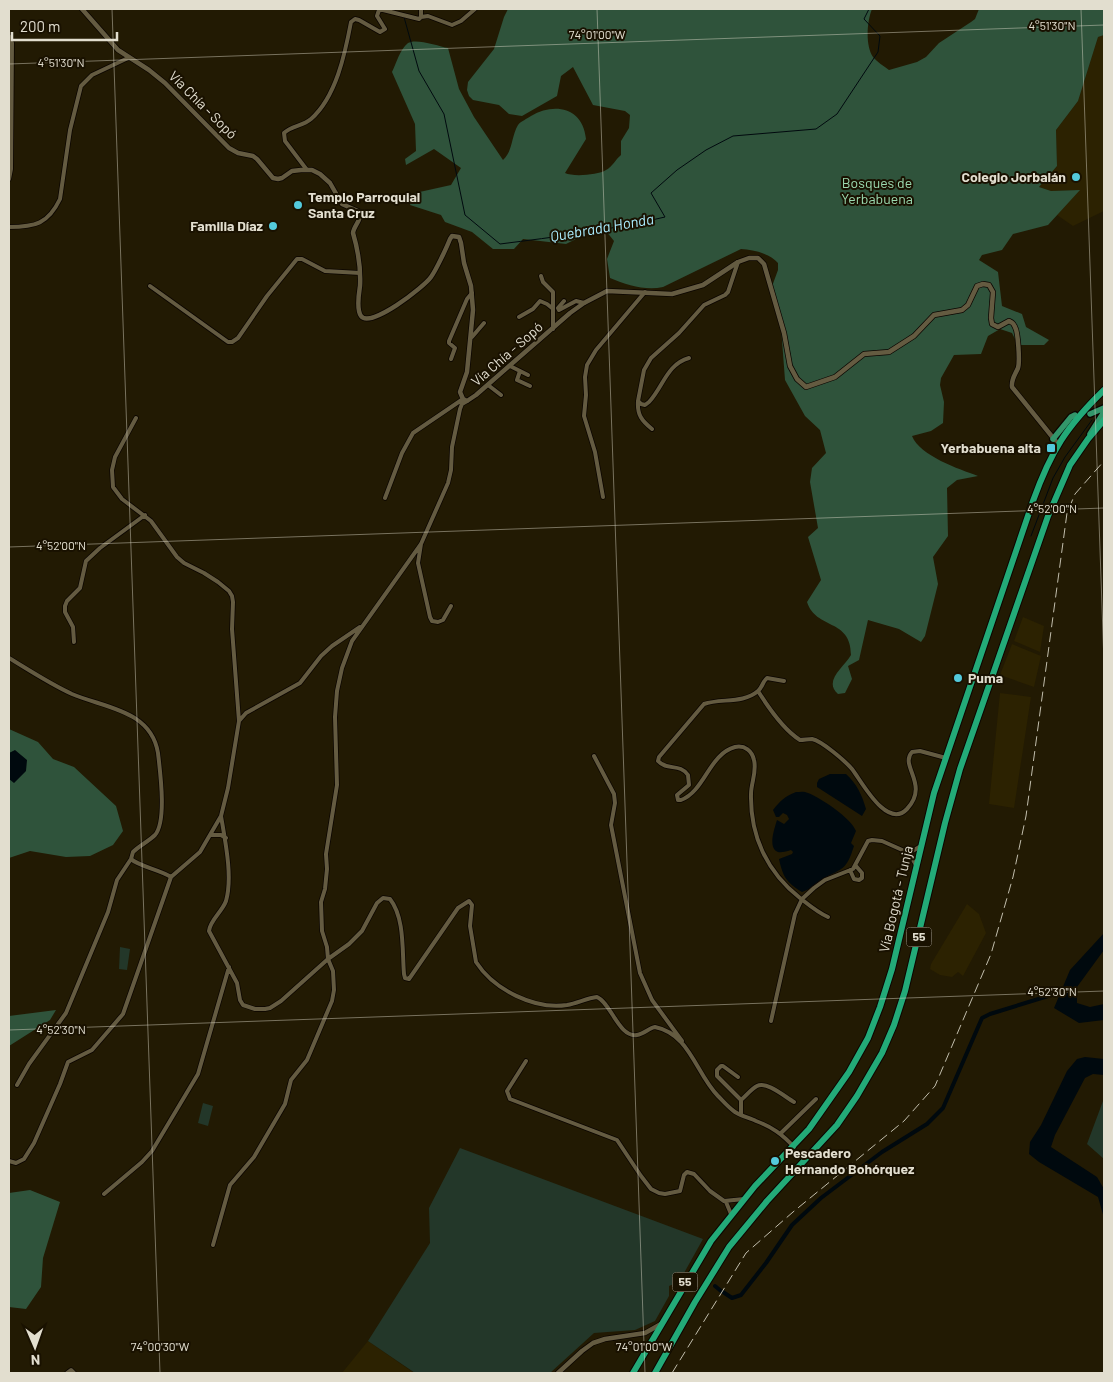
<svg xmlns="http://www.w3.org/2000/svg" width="1113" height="1382" viewBox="0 0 1113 1382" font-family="Barlow,sans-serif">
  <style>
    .built { fill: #2c2201 }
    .green { fill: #233729 }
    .forest { fill: #2f533b }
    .water { fill: #00090e }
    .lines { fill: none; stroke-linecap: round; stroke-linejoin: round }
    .stream { stroke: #00090e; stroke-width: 1 }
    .canal { stroke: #00090e; stroke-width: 4 }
    .minor-casing { stroke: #0b0500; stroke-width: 5.5 }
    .tertiary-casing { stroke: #0b0500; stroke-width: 6 }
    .primary-casing { stroke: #0b0500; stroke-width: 8 }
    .trunk-casing { stroke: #0b0500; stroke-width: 8 }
    .minor { stroke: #645b41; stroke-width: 4 }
    .tertiary { stroke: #645b41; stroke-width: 4.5 }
    .primary { stroke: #33966a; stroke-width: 5.5 }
    .trunk { stroke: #23aa78; stroke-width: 6 }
    .rail { stroke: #c2bead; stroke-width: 1; stroke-dasharray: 10 5; stroke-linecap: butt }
    .ticks { fill: none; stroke: #e2decf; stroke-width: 1; stroke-opacity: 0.45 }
    .poi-dot { fill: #53cadc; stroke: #191100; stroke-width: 2 }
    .labels { text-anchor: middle; stroke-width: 4; stroke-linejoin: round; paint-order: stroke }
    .shield { fill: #191100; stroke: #a6a091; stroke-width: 1 }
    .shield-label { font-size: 12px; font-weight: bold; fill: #e2decf }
    .street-label { font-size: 14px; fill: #e2decf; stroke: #191100 }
    .poi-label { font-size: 14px; font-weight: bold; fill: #e2decf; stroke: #191100; text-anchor: end }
    .park-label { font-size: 14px; fill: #9cdbb0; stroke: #191100 }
    .water-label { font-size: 15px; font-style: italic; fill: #abedfe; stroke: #191100 }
    .ticks-label { font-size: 12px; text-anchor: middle; fill: #e2decf; stroke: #191100; stroke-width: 4; stroke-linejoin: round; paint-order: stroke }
  </style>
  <rect width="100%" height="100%" fill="#221a03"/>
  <!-- built -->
  <path class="built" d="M1104,35V211L1073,226L1057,215L1079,190L1051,191L1039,187L1057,166L1056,130L1078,101L1098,37Z
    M1023,617L1044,626L1040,652L1014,641Z
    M1012,644L1041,656L1034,687L1000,675Z
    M1000,693L1031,697L1014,808L989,804Z
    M967,904L979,914L986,933L963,976L958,972L952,977L940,975L930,969L931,964Z
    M368,1341L414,1373H342Z"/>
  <!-- green -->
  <path class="green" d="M120,947L130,949L127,970L119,969Z
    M1103,1101H1104V1159L1087,1144Z
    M203,1103L213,1106L208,1126L198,1123Z
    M460,1148L703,1239L679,1282L669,1286V1296L655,1321L635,1330L594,1333L550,1373H415L368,1341L430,1243L429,1208Z"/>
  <!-- forest -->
  <path class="forest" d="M508,9H872C867,21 865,45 873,57C877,62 884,66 889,70L917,62L926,57L939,43L971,22L975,19L979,9H1104V35L1098,37L1078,101L1056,130L1057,166L1039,187L1051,191L1080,190L1048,225L1013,234L1002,250L982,255L979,260L998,272L1002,306L1022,314L1026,327L1049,340L1044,345H1018L1012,333L1000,329L988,336L981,354L954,355L941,378L940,385L944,402L943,423L931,431L912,436C920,456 959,469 978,476L957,480L947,488L948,536L933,557L938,584L925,636L921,642L899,629L868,620L859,660L848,666L852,679L845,693L838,694C823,681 844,667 851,655C851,618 816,630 807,602L821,580L808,537L818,528L810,482L812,468L826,453L820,430L805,416L785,380L780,314L771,289L778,270V263C769,253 754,250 741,249L663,287C646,291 627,285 610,278L607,259L614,241L606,231L590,232L566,244L523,239L514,249H493L472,232L445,222L441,215L410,205L415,193L451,185L461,168L434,149L406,165L405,159L416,151L415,124L392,72C396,64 400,49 408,43C415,38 439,46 448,48L459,89L474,117L503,160C513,151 511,137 518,125C521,121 527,119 531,116C555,102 583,108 586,139L565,173C573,177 598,175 606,170C612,167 616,159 621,155V141L629,128L630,115L625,111L593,105L573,67L561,76L557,96L522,116L509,114L499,105L473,100L469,96L467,90L468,82L494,49L504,17Z
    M9,729L38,742L53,759L74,767L116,806L123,831L113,845L90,856L66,857L30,851L9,858Z
    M56,1010L50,1020L9,1046V1016Z
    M30,1190L60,1202L43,1258L41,1287L26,1309L9,1307V1193Z"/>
  <!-- water -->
  <path class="water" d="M15,750L27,760L26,771L14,783L9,779V753Z
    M830,774H846C857,784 862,795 866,809L862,816L817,787V783L819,779Z
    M796,792C800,792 804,791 808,793C821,798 851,818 856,831L851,843L854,846C846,871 843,868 822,879C815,883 810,890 802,892C786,882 783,877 779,859L792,854L793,852L791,850C788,851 781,853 778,852C767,848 775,827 777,820L784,824L789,819L787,815L783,813L779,817H776L773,810C781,800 784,797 796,792Z
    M1104,933V950L1077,987V1003L1090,1007L1104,1004V1020L1079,1023L1054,1008L1070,970Z
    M1085,1057L1104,1059V1075L1093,1074L1085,1078L1055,1135L1051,1147L1097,1177L1104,1189V1218L1098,1197L1039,1162L1029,1154L1030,1142L1041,1125L1067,1071L1077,1059Z"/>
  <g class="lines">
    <!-- stream -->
    <path class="stream" d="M404,17L419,71L444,114L465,215L500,244C555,237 611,230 665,217L651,193L677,170L706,150L733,136L816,129L837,114L878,52L880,36L864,19L869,9
      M1031,536L1053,478L1065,457L1092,420"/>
    <!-- canal -->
    <path class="canal" d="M715,1286L721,1291
      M723,1292L732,1298L741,1295L766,1263L792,1225L821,1198L882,1152L927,1124L943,1108L982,1018L990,1014L1061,992"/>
    <defs>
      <path id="minor" d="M421,17L428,16L452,25L461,21L475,9
        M9,36L12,43L11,169L9,179
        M307,170L285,141L284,133C291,126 303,126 311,119C336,97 345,54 351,22L355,19L359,20L380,32L385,29L377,16L379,10H383L419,19L421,17V9
        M9,227C35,227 48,224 60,199L70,130L81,86L92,75L128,58
        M541,276L543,282L553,292V329
        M150,286L228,342H232L238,338L267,296L297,259H302L325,271L360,273
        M564,301L558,308L559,310L576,301L584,303
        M519,317L533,309L540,301L547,304L552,308
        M472,337L484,323
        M689,358C667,364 663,387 649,402L645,405L641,404L638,401L644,370L651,358L679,333L704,305L725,295L728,292L738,262
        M451,359L455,348L449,343V341L467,299L472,293
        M510,366L528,375
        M520,371L517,380L530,386
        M488,385L501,395
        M638,401C637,415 642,421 652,429
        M603,497L595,452L584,416L586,395L585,377L587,365L596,350L645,292
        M385,498L402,453L413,433L463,399
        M421,544L418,563L430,617L432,621L438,622L443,620L451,606
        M74,642L73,627L65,612V606L67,601L80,588L86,561L100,548L145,515
        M9,658C29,670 50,684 72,694C105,708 151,710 158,753C160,771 167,821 155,835C149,841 139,846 133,852L131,859C138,866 161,870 171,877
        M784,681L767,678C763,681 762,688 758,691C743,704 721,698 704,704L659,757L658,761C667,771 680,763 688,775L689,785L677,795L678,800H681C705,791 709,754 735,747C745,745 752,751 754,760C757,772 751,783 751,794C750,836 767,872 800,898C809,905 817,912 828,917
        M758,691C768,707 784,730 800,740C804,740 808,739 812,739C822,741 845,761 852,769C862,782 887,830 907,809C930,784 899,766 912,752L920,751L946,758
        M239,721L246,713L300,683L321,656L332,646L360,627
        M594,756L614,794L615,803L611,825L640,973L652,1000L682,1041
        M221,816C225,840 233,877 226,901C222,912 210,920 209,931L237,983L240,1000L243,1005L255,1009H265L270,1008L281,1001L328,959L349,944L362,931L377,903L383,898L390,899C405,918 402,952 404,974L405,978L409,979L458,908L469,901L472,905L470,926L476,962C494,990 535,1010 567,1005C578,1003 587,998 597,997C611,1003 619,1038 637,1035C644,1034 649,1028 655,1027C690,1034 696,1074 718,1096C723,1101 729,1108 735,1112C741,1116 750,1118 756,1121C772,1127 782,1134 794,1147
        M211,835H221L226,838
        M909,853L921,846
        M850,870L854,879L859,880L862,878V873L856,866
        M771,1021L795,914L802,899L814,888L825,880L853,869L868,841L872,840L882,841L909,853L916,865
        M526,1061L507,1091L510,1099L617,1140L641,1176L651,1189L659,1193L665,1194L680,1191L684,1175L687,1172L694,1174L710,1191L724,1201L744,1199
        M738,1077L723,1066H721L717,1070V1076L741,1100
        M17,1085L29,1064L66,1013L108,912L117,880L131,859
        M741,1115V1100C746,1096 751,1089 757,1086C767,1081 785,1097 794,1102
        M781,1133L816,1099
        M9,1161L16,1163L24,1159L34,1143L60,1084L68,1062L92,1050L123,1014L171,877L200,852L221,816L228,788L239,721L232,629L233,602L232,596L229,591L218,582L204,573L184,563L177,557L151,521L122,499L113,487L112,470L115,457L136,418
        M104,1194L142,1162L152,1151L198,1074L229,967
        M726,1202L731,1214
        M213,1245L230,1185L254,1157L285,1104L291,1080L307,1060L332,1001L334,990L333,971L328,959L327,947L322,931L321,902L325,889L327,869L326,854L337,785L335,717L337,691L342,668L352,641L421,544L448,483L451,470L452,447L460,409L462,404L467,401
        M67,1373L71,1370L74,1373"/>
      <path id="tertiary" d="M82,9L118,50L149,70L165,83L229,148L238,153L253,156L257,159L273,178L278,179L282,178L292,171L301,170H312L320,174L330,183L342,204L360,212C362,220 354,225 353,233C358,250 361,267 360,286C359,293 356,309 361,316C370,329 424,287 431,277C436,270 446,249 450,239L452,236L459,237L461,243L464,263L471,286L473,310L467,372L460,392L463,399L467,401L476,395L570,313L584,303L607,291L672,294L703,285L738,262L749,258H758L764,264L784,333L790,366L797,379L806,387L835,377L864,354L889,352L914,336L934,315L962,310L968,305L977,286L983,284L989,285L993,292L991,318L992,324L998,327L1009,321C1013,323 1013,323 1015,327C1018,332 1020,361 1018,368C1015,375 1011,379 1012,387L1058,444
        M558,1373L582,1351L593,1343L605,1339L645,1333L661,1324"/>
      <path id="primary" d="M1090,414L1104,408
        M1090,434L1104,412
        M1053,439L1071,417L1075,415"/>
      <path id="trunk" d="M633,1373L711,1241L755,1186L809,1129L849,1072L868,1038L880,1007L892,969L934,793L1033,501C1051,451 1066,427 1104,390
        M655,1373L695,1302L729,1247L767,1201L837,1125L857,1096L882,1053L894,1025L905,991L945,823L960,769L1048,516L1070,465L1088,439L1104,420"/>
    </defs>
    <!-- minor casing -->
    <use href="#minor" class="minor-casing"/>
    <!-- tertiary casing -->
    <use href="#tertiary" class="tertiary-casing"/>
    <!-- primary casing -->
    <use href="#primary" class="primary-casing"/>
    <!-- trunk casing -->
    <use href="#trunk" class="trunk-casing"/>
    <!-- minor -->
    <use href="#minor" class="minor"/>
    <!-- tertiary -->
    <use href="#tertiary" class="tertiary"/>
    <!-- primary -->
    <use href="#primary" class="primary"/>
    <!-- trunk -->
    <use href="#trunk" class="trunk"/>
    <!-- rail -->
    <path class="rail" d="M672,1373L746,1253L793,1212L904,1121L935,1086L991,954L1013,877L1026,816L1067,513L1075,494L1104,461"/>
  </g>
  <!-- ticks -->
  <path class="ticks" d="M112,9L160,1373M597,9L645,1373M1081,9L1104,663M9,64L1104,25M9,547L1104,508M9,1030L1104,991"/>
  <!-- markers -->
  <g class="poi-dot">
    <circle cx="1076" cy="177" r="5"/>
    <circle cx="298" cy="205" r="5"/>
    <circle cx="273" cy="226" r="5"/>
    <rect x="1046" y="443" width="10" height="10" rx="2.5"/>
    <circle cx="958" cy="678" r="5"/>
    <circle cx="775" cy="1161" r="5"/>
  </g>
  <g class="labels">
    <!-- shield labels -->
    <g class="shield">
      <rect x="906.5" y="927.5" width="25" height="19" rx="4"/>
      <rect x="672.5" y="1272.5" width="25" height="19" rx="4"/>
    </g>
    <g class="shield-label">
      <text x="919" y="941">55</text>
      <text x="685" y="1286">55</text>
    </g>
    <!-- street labels -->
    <g class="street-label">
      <text transform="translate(203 105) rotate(45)" y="5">Vía Chía - Sopó</text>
      <text transform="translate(507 354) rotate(-41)" y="5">Vía Chía - Sopó</text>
      <text transform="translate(896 899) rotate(-77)" y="5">Vía Bogotá - Tunja</text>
    </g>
    <!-- poi labels -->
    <g class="poi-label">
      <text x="1066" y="182">Colegio Jorbalán</text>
      <text x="308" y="202" text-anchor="start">Templo Parroquial<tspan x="308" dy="16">Santa Cruz</tspan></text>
      <text x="263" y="231">Familia Díaz</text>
      <text x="1041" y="453">Yerbabuena alta</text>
      <text x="968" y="683" text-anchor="start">Puma</text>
      <text x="785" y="1158" text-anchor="start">Pescadero<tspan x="785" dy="16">Hernando Bohórquez</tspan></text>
    </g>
    <!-- park labels -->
    <g class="park-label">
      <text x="877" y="188">Bosques de<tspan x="877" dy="16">Yerbabuena</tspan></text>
    </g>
    <!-- water labels -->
    <g class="water-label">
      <text transform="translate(602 228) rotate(-10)" y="5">Quebrada Honda</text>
    </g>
  </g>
  <g class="ticks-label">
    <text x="1052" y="30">4°51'30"N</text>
    <text x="597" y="39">74°01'00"W</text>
    <text x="61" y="67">4°51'30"N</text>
    <text x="1052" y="513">4°52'00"N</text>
    <text x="61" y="550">4°52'00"N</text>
    <text x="1052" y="996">4°52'30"N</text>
    <text x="61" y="1034">4°52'30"N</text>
    <text x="160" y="1351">74°00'30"W</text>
    <text x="644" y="1351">74°01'00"W</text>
  </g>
  <!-- border -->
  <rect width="1113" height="1382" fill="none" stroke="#e2decf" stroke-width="20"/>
  <!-- north arrow -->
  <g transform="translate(35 1347) rotate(178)" stroke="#191100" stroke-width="4" paint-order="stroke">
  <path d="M0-4L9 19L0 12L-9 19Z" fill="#e2decf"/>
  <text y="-8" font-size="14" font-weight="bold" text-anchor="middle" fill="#e2decf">N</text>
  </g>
  <!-- scale -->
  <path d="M12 32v8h105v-8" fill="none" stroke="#e2decf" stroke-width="2.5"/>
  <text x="20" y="32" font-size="15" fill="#e2decf" stroke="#191100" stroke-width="4" paint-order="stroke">200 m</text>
</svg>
